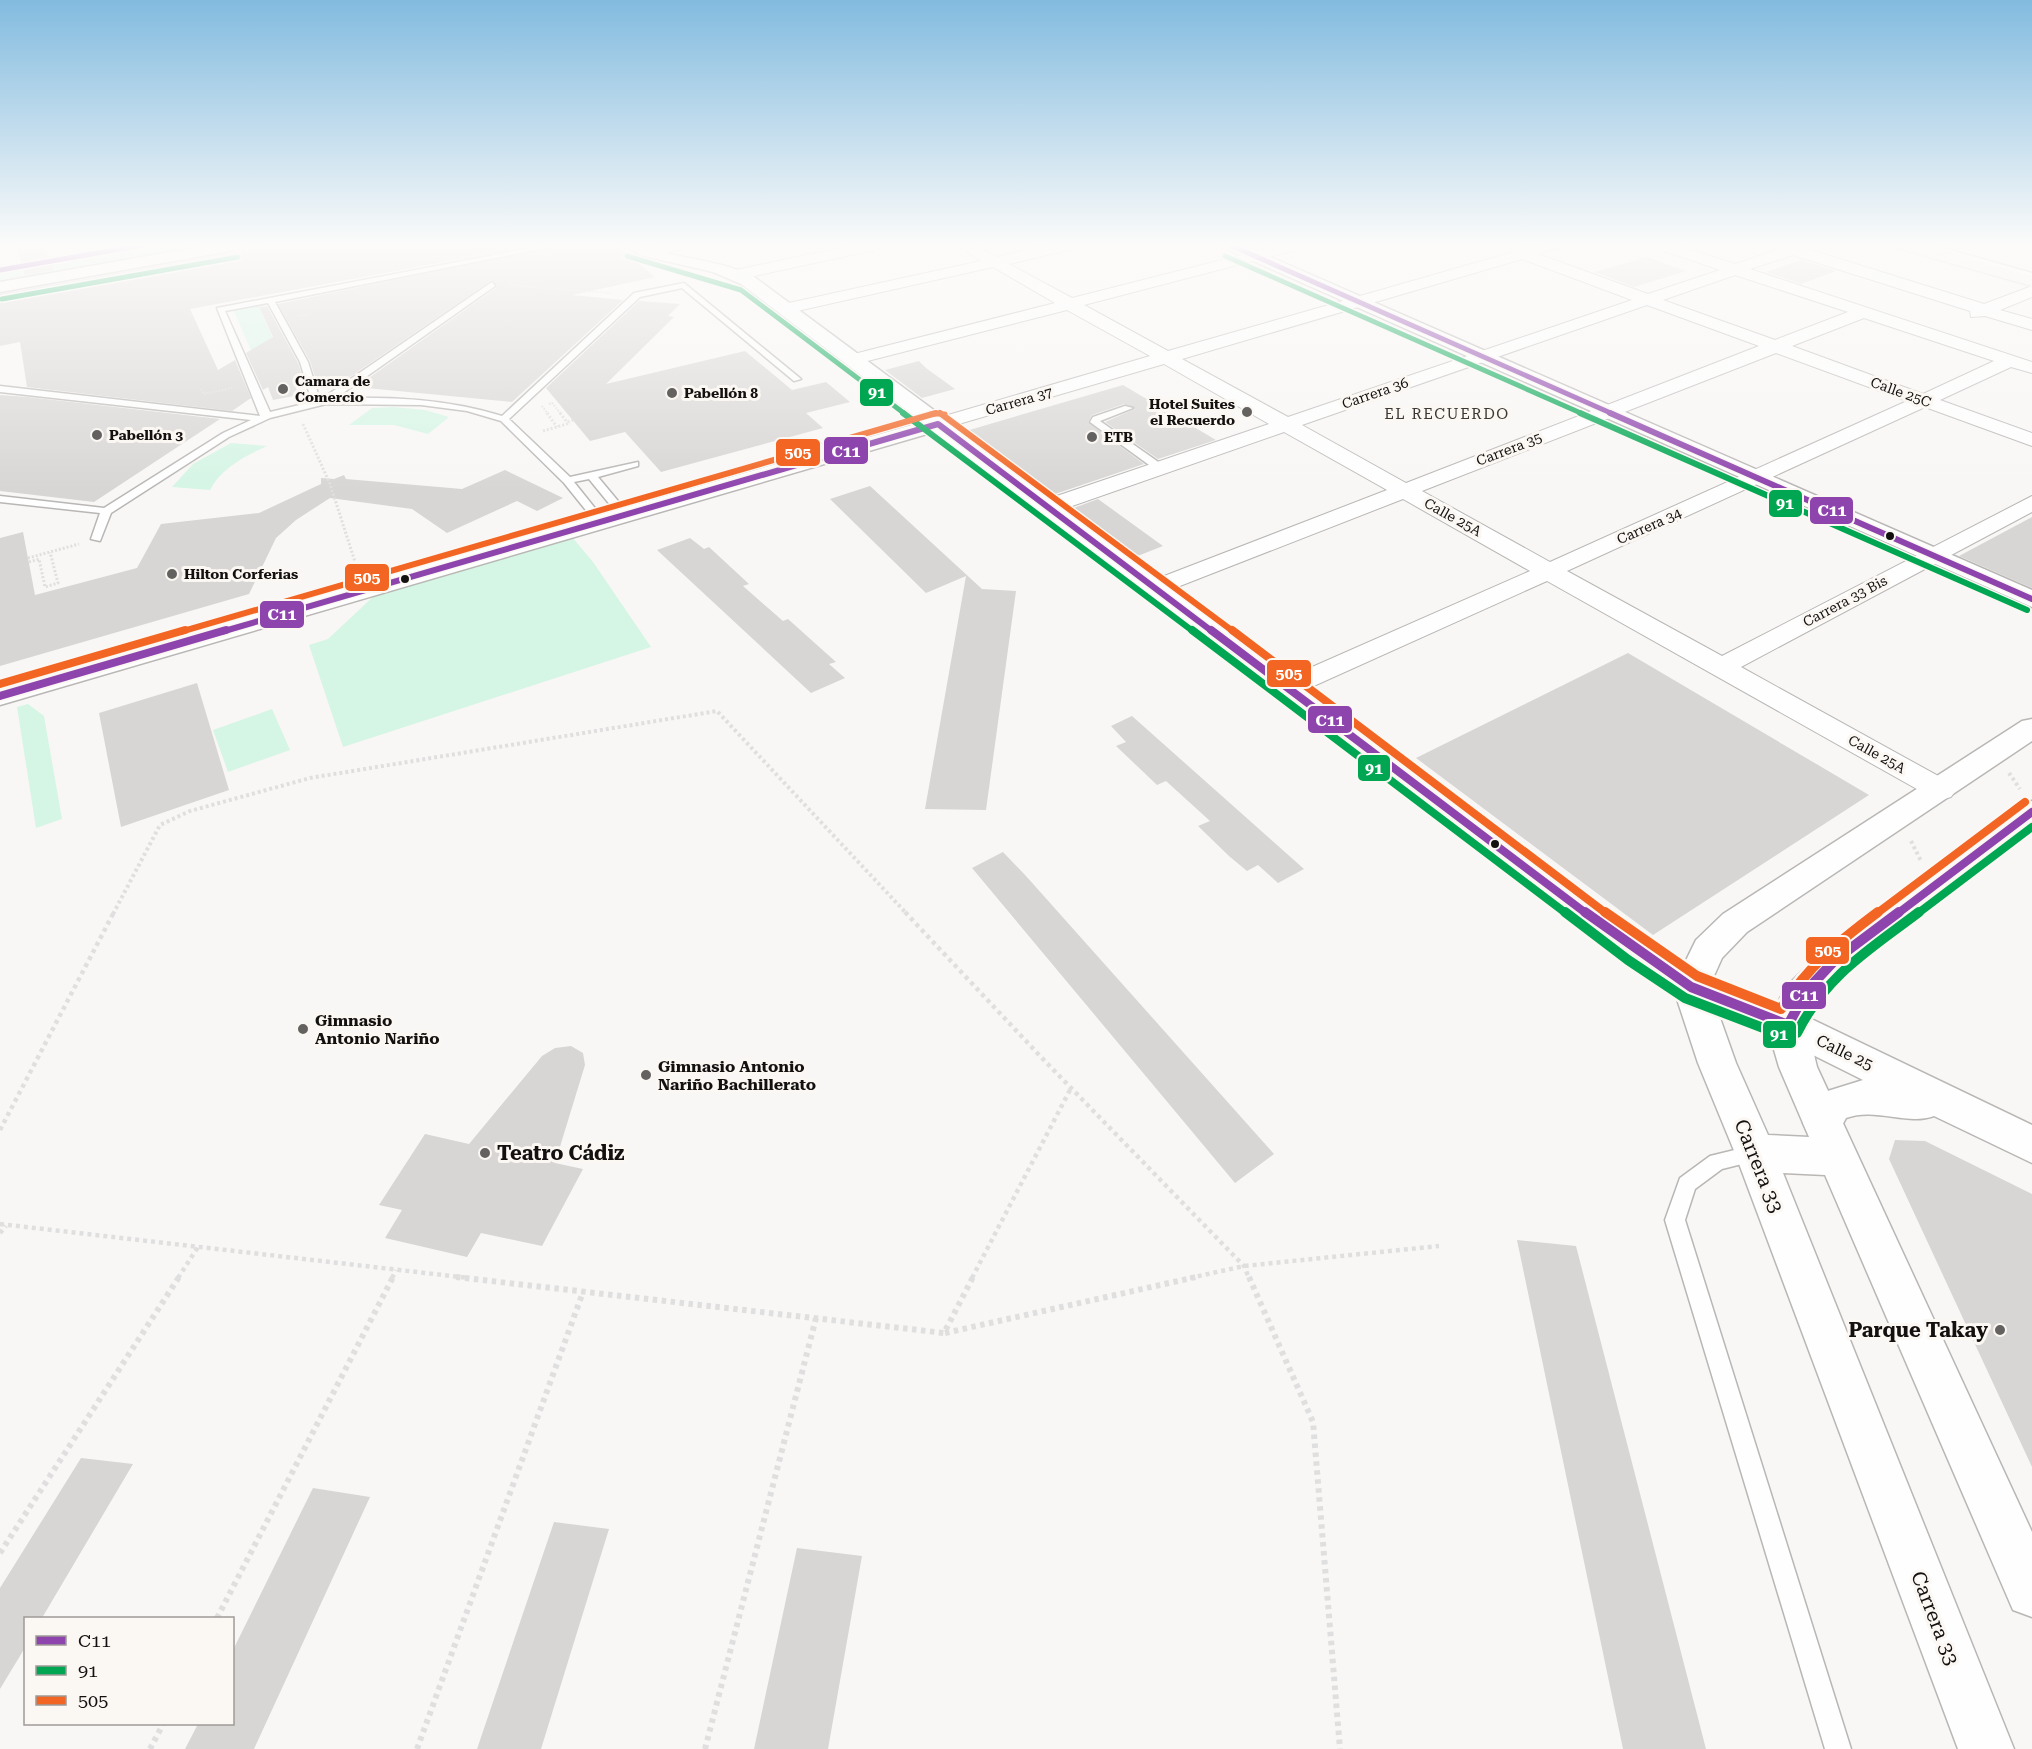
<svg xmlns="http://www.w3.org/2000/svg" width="2032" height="1749" viewBox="0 0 2032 1749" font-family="'Roboto Serif',serif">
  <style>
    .green { fill: #d5f5e5 }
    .building { fill: #d7d6d5 }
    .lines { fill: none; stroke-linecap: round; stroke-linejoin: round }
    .service-casing { stroke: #b9b7b5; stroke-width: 3 }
    .minor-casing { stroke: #b9b7b5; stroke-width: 2 }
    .tertiary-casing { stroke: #b9b7b5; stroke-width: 3 }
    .secondary-casing { stroke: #b9b7b5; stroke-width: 3 }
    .primary-casing { stroke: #d2d1d0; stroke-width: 3 }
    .path-far4 { stroke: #e0dfdf; stroke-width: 2; stroke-dasharray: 1.5 1.5; stroke-linecap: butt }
    .path-far3 { stroke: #e0dfdf; stroke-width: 3; stroke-dasharray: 2 2; stroke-linecap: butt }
    .path-far2 { stroke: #e0dfdf; stroke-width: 4; stroke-dasharray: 3 3; stroke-linecap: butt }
    .path-far1 { stroke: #e0dfdf; stroke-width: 4.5; stroke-dasharray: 4 4; stroke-linecap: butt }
    .path { stroke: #e0dfdf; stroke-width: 6; stroke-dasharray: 4.5 4.5; stroke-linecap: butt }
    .service { fill: #fefefe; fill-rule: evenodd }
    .minor { fill: #fefefe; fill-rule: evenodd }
    .tertiary { fill: #fefefe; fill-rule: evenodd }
    .secondary { fill: #fefefe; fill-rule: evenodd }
    .primary { fill: #f6f3ef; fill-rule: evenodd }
    .bus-1-far3-casing { stroke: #fbf7f3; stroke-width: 8 }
    .bus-1-far2-casing { stroke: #fbf7f3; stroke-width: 9 }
    .bus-1-far1-casing { stroke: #fbf7f3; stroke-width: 12 }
    .bus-1-casing { stroke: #fbf7f3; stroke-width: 15 }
    .bus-2-far3-casing { stroke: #fbf7f3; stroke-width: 8 }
    .bus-2-far2-casing { stroke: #fbf7f3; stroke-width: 9 }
    .bus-2-far1-casing { stroke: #fbf7f3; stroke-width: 12 }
    .bus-2-casing { stroke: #fbf7f3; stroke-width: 15 }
    .bus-3-far3-casing { stroke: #fbf7f3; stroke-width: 8 }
    .bus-3-far2-casing { stroke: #fbf7f3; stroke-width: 9 }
    .bus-3-far1-casing { stroke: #fbf7f3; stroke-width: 12 }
    .bus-3-casing { stroke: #fbf7f3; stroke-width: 15 }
    .bus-1-far3 { stroke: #8e44ad; stroke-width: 5 }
    .bus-1-far2 { stroke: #8e44ad; stroke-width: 6 }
    .bus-1-far1 { stroke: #8e44ad; stroke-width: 8 }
    .bus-1 { stroke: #8e44ad; stroke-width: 10 }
    .bus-2-far3 { stroke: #00a651; stroke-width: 5 }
    .bus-2-far2 { stroke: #00a651; stroke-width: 6 }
    .bus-2-far1 { stroke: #00a651; stroke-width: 8 }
    .bus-2 { stroke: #00a651; stroke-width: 10 }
    .bus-3-far3 { stroke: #f26522; stroke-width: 5 }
    .bus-3-far2 { stroke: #f26522; stroke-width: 6 }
    .bus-3-far1 { stroke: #f26522; stroke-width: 8 }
    .bus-3 { stroke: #f26522; stroke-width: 10 }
    .poi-dot { fill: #646260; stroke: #fbf7f3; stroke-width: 2 }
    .bus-dot { fill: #131110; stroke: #fbf7f3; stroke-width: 2 }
    .labels { text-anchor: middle; stroke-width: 6; stroke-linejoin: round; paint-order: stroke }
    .far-poi-label { font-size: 14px; font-weight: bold; fill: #131110; stroke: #fbf7f3; text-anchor: start }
    .far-street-label { font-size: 14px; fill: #131110; stroke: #fbf7f3 }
    .far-neighbourhood-label { font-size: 15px; letter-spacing: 1.5px; fill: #3b3835; stroke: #fbf7f3 }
    .poi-label { font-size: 16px; font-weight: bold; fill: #131110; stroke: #fbf7f3; text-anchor: start }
    .street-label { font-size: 16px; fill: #131110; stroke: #fbf7f3 }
    .near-poi-label { font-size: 20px; font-weight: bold; fill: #131110; stroke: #fbf7f3; text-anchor: start }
    .near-street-label { font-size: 20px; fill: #131110; stroke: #fbf7f3 }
    .line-badge { stroke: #fbf7f3; stroke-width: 2 }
    .badge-label { font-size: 16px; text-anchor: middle; font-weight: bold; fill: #fff }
  </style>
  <rect width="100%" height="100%" fill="#f9f7f5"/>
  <!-- green -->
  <path class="green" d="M157,245H216L0,283V272Z
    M258,305L276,345L251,350L233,310Z
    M394,407L425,410L449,417L428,434L394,425H349L372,408Z
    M231,443L267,446C245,456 221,468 210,490L172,487L193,464Z
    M572,537L593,562L651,647L343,747L309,645L328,639L376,594Z
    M28,704L44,716L62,819L36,828L17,707Z
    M272,709L290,750L228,772L213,730Z"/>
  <!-- building -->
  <path class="building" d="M16,245H45L54,270L25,275Z
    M277,245H535L190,309L218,370L235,360L251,398L232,411L27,387L20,342L0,346V294Z
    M562,245H616L655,277L572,295L623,300L512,402L356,387L496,288L492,280L338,385L317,383L310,361L278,304Z
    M1647,257L1686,271L1634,287L1595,272Z
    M1801,260L1836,271L1801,284L1766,272Z
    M639,301L680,304L668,316L674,317L606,384L745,351L792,390L826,382L850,402L806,413L823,428L661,472L625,432L590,441L546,388Z
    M267,306L298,363L304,382L293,381L299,395L273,400L268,387L263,390L246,353L273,337L259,307Z
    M919,361L926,368L955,389L922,398L885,370Z
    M1123,385L1216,440L1158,459L1105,422L1135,409L1124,404L1092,415L1088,422L1144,464L1052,495L966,431Z
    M0,395L28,397L220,419L94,502L0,491Z
    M505,470L563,498L537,511L517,501L447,533L412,509L330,498L296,520L276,538L249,594L0,666V538L23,532L35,595L137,568L161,524L259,513L321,484V478L334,479L344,475L346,479L462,489Z
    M870,486L982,589L1016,591L986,810L925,809L966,576L926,593L830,499Z
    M1098,499L1163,546L1135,557L1071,509Z
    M2032,517V588L1959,556Z
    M690,538L704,549L709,547L749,584L743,586L783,621L788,619L836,662L829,664L845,678L811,693L657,550Z
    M1628,653L1869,795L1653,935L1416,758Z
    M197,683L229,790L121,827L99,713Z
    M1132,716L1304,869L1278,883L1258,865L1247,871L1229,856L1198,826L1210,821L1166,781L1157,785L1116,746L1126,742L1111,726Z
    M1003,852L1026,876L1274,1154L1235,1183L972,868Z
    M571,1046L583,1053L585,1065L555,1163L583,1169L542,1246L481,1233L467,1257L385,1238L402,1210L379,1205L425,1134L469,1144L542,1056L555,1048Z
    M1895,1140L1925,1141L2032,1194V1467L1889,1159Z
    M1517,1240L1576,1246L1706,1749H1623Z
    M81,1458L133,1464L42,1618H26V1646L0,1689V1588Z
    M313,1488L370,1497L254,1749H185L198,1724H232V1652Z
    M554,1522L609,1529L541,1749H477Z
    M797,1548L862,1556L828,1749H754Z"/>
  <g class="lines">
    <defs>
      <path id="service" d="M546,245H560L275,302L308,362L320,400L492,282L495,286L336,398C393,397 448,399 502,416L634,293L684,283L801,379L794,381L682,288L640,297L509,419L570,477L638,462V466L598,477L628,513V517H620L589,479L574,482L606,522L601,525L597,524L564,483L501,421L467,411L421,405L326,404L270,418L229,437L111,513L100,541L91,539L100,513L0,502V496L104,508L223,433L251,420L0,392V386L260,416L217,308ZM268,303L300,362L312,402L270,412L225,311Z
        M1922,245H1933L2032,273V277Z
        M1125,406L1133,408L1100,421L1164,466V470H1156L1090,422L1093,417Z
        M1755,1145L1762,1147L1764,1153L1762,1159L1722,1169L1695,1189L1685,1220L1851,1749H1825L1665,1220L1680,1178L1710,1156Z"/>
      <path id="minor" d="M660,245H690L687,248L647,257L639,252L642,249Z
        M854,245H882L874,250L736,280L728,275L736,270Z
        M957,245H975L997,257L1052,245H1079L1077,248L1009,264L1072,298L1281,245H1305L1303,248L1084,305L1168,351L1510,253L1512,249L1560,245L1558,248L1538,254L1648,294L1720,270L1656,248L1654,245H1676L1735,264L1777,250L1774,245H1813L1808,249L1984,304L2032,286V297L2000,310L2032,319V330L1985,316L1971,317L1970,311L1793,255L1750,269L2032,362V373L2011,367L1940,400L2032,433V446L1925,407L1567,571L1722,656L2032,496V512L1741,667L1951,783L1956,790L1951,797L1941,800L1931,797L1547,581L1296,694L1287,696L1278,694L1274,688L1278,682L1530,571L1403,499L1162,593L1154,595L1146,593L1142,588L1146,583L1387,490L1284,432L1055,512H1039L1036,507L1039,502L1269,424L1164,364L945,428H931L928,424L931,420L1150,356L1067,310L852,365L843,360L846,356L1055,303L993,267L784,314L776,309L784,304L981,261ZM1522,259L1632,300L1288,417L1182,359ZM1735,275L1848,312L1775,340L1663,300ZM1647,305L1759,346L1406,483L1302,425ZM1864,318L1994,361L1923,394L1792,346ZM1776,353L1907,401L1550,562L1422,491Z"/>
      <path id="tertiary" d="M624,245C641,244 654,250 670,254C699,260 726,264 753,276L1678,962L1724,986L1801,1014L2032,1125V1163L1934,1116C1907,1126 1876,1107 1846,1118L1837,1135L1823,1141L1809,1135L1803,1123L1818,1094L1863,1080L1775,1036L1698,1006L1652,982L934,432L0,705V687L922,422L741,284L713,272L640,255Z
        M1222,245H1243L2032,590V607L1224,248Z"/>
      <path id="secondary" d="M210,245H244L236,250L0,292V282Z
        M2032,719V741L1747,932L1722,958L1709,987L1736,1063L1768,1135L1809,1137L1779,1067L1770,1036L1771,1016L1786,987L1823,950L2021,804L2032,801V828L1847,970L1826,991L1810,1011L1807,1025L1817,1067L2032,1532V1617L2013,1610L1825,1175L1783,1173L2014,1749H1958L1735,1153L1698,1063L1673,987L1696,940L1723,914L2022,721Z"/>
      <path id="primary" d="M1895,245H1920L2032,276V286L1897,248Z"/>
    </defs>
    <!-- service casing -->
    <use href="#service" class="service-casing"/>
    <!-- minor casing -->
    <use href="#minor" class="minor-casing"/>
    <!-- tertiary casing -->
    <use href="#tertiary" class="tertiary-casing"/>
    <!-- secondary casing -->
    <use href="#secondary" class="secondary-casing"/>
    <!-- primary casing -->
    <use href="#primary" class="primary-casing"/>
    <!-- path-far4 -->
    <path class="path-far4" d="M2008,245L2032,251
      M508,285L611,293
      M299,316L310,314
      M201,389L204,394L232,388
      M549,404L552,403L561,414
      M542,406L548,414"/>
    <!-- path-far3 -->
    <path class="path-far3" d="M547,413L557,427
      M560,413L567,422L573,420
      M303,424L330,484L357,568
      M543,431L570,423
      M28,558L79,544
      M29,562L39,559L45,587L58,583L50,552"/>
    <!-- path-far2 -->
    <path class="path-far2" d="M2009,773L2020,789
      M1911,841L1921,861
      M113,914L160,825L190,811L310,778L717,711L907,914"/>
    <!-- path-far1 -->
    <path class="path-far1" d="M905,912L1040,1056L1244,1266L1249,1278
      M0,1130L114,912
      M0,1224L469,1278
      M0,1233L6,1226
      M178,1278L198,1247
      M392,1278L396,1270
      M972,1278L1071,1088
      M1190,1278L1244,1266L1439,1246"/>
    <!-- path -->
    <path class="path" d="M456,1277L944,1333L973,1277
      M1249,1277L1313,1422L1340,1749
      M945,1333L1196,1277
      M0,1553L179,1277
      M217,1618L393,1277
      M150,1749L163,1724
      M417,1749L583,1292
      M705,1749L816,1318"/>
    <!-- service -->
    <use href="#service" class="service"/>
    <!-- minor -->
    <use href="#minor" class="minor"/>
    <!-- tertiary -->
    <use href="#tertiary" class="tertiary"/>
    <!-- secondary -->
    <use href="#secondary" class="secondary"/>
    <!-- primary -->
    <use href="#primary" class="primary"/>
    <defs>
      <path id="bus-1-far3" d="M1230,245L1613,414
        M0,270L143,245"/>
      <path id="bus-1-far2" d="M1610,413L2032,599
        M221,632L938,424L1213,632"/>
      <path id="bus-1-far1" d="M1211,630L1587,914
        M0,696L226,630
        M1897,914L2032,812"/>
      <path id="bus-1" d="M1585,912L1691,987L1788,1025L1807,990L1835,960L1899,912"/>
      <path id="bus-2-far3" d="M627,256L741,290L905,414
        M1225,256L1583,414
        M2,299L238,257"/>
      <path id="bus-2-far2" d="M903,413L1194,632
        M1580,413L2027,610"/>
      <path id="bus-2-far1" d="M1192,630L1567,914
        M1917,914L2032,827"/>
      <path id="bus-2" d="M1565,912L1628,960L1685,998L1784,1036L1797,1033C1826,975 1869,950 1919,912"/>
      <path id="bus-3-far3" d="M931,414H945"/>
      <path id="bus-3-far2" d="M940,413L1234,632
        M180,632L936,413"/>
      <path id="bus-3-far1" d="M1232,630L1607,914
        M0,684L185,630
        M1876,914L2025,802"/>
      <path id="bus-3" d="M1605,912L1697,976L1781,1009C1808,966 1838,942 1878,912"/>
    </defs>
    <!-- bus-1-far3 casing -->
    <use href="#bus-1-far3" class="bus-1-far3-casing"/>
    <!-- bus-1-far2 casing -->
    <use href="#bus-1-far2" class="bus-1-far2-casing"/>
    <!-- bus-1-far1 casing -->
    <use href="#bus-1-far1" class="bus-1-far1-casing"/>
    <!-- bus-1 casing -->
    <use href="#bus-1" class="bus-1-casing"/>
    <!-- bus-2-far3 casing -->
    <use href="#bus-2-far3" class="bus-2-far3-casing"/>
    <!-- bus-2-far2 casing -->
    <use href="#bus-2-far2" class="bus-2-far2-casing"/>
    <!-- bus-2-far1 casing -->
    <use href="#bus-2-far1" class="bus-2-far1-casing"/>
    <!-- bus-2 casing -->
    <use href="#bus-2" class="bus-2-casing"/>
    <!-- bus-3-far3 casing -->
    <use href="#bus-3-far3" class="bus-3-far3-casing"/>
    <!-- bus-3-far2 casing -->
    <use href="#bus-3-far2" class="bus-3-far2-casing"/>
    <!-- bus-3-far1 casing -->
    <use href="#bus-3-far1" class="bus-3-far1-casing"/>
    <!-- bus-3 casing -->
    <use href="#bus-3" class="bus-3-casing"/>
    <!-- bus-1-far3 -->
    <use href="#bus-1-far3" class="bus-1-far3"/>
    <!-- bus-1-far2 -->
    <use href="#bus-1-far2" class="bus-1-far2"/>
    <!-- bus-1-far1 -->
    <use href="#bus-1-far1" class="bus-1-far1"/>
    <!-- bus-1 -->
    <use href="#bus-1" class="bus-1"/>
    <!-- bus-2-far3 -->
    <use href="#bus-2-far3" class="bus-2-far3"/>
    <!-- bus-2-far2 -->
    <use href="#bus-2-far2" class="bus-2-far2"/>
    <!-- bus-2-far1 -->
    <use href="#bus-2-far1" class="bus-2-far1"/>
    <!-- bus-2 -->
    <use href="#bus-2" class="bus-2"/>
    <!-- bus-3-far3 -->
    <use href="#bus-3-far3" class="bus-3-far3"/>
    <!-- bus-3-far2 -->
    <use href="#bus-3-far2" class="bus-3-far2"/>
    <!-- bus-3-far1 -->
    <use href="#bus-3-far1" class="bus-3-far1"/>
    <!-- bus-3 -->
    <use href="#bus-3" class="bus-3"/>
  </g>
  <!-- sky -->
  <linearGradient id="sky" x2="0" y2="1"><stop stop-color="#82bbdf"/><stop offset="0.5" stop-color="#fcfbfa"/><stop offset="1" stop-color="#fcfbfa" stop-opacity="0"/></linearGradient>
  <rect width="2032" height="490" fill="url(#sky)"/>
  <!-- markers -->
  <g class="poi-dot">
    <circle cx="283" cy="389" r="6"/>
    <circle cx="672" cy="393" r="6"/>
    <circle cx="1247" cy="412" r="6"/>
    <circle cx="97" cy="435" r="6"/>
    <circle cx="1092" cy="437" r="6"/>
    <circle cx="172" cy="574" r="6"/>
    <circle cx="303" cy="1029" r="6"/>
    <circle cx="646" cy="1075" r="6"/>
    <circle cx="485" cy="1153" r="6"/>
    <circle cx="2000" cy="1330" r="6"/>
  </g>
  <g class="bus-dot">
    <circle cx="1890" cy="536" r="5"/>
    <circle cx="405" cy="579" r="5"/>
    <circle cx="1495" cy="844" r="5"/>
  </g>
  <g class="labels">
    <!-- far-poi labels -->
    <g class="far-poi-label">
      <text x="295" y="386">Camara de<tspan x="295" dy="16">Comercio</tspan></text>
      <text x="684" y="398">Pabellón 8</text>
      <text x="1235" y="409" text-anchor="end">Hotel Suites<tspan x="1235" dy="16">el Recuerdo</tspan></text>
      <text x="109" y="440">Pabellón 3</text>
      <text x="1104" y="442">ETB</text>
      <text x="184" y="579">Hilton Corferias</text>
    </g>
    <!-- far-street labels -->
    <g class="far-street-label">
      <text transform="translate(1901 392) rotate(20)" y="5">Calle 25C</text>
      <text transform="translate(1375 393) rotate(-19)" y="5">Carrera 36</text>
      <text transform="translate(1019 401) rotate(-16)" y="5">Carrera 37</text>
      <text transform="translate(1509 449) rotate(-21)" y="5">Carrera 35</text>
      <text transform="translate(1453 517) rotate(29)" y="5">Calle 25A</text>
      <text transform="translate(1649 526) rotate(-24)" y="5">Carrera 34</text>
      <text transform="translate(1845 601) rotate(-28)" y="5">Carrera 33 Bis</text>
      <text transform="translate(1877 754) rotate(29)" y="5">Calle 25A</text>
    </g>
    <!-- far-neighbourhood labels -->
    <g class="far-neighbourhood-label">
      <text x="1447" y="419">EL RECUERDO</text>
    </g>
    <!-- poi labels -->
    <g class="poi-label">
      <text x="315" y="1026">Gimnasio<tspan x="315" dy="18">Antonio Nariño</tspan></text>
      <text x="658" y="1072">Gimnasio Antonio<tspan x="658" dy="18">Nariño Bachillerato</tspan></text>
    </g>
    <!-- street labels -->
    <g class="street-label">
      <text transform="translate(1845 1052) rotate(26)" y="6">Calle 25</text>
    </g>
    <!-- near-poi labels -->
    <g class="near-poi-label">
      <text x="497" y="1160">Teatro Cádiz</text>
      <text x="1988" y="1337" text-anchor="end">Parque Takay</text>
    </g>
    <!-- near-street labels -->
    <g class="near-street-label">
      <text transform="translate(1759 1166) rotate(68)" y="7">Carrera 33</text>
      <text transform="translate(1935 1618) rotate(69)" y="7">Carrera 33</text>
    </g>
  </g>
  <g class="line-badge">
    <rect x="859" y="378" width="35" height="29" rx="6" fill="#00a651"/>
    <rect x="823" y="436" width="46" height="29" rx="6" fill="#8e44ad"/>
    <rect x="775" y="438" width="46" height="29" rx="6" fill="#f26522"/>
    <rect x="1768" y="489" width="35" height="29" rx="6" fill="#00a651"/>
    <rect x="1809" y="496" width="45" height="29" rx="6" fill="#8e44ad"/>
    <rect x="344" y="563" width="46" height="29" rx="6" fill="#f26522"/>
    <rect x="259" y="600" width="46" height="29" rx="6" fill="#8e44ad"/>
    <rect x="1266" y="659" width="46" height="29" rx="6" fill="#f26522"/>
    <rect x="1307" y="705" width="46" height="29" rx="6" fill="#8e44ad"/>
    <rect x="1357" y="754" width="34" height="28" rx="6" fill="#00a651"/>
    <rect x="1805" y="936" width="45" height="29" rx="6" fill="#f26522"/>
    <rect x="1781" y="981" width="46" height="29" rx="6" fill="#8e44ad"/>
    <rect x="1762" y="1020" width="35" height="29" rx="6" fill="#00a651"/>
  </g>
  <g class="badge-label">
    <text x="877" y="398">91</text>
    <text x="846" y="457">C11</text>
    <text x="798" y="458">505</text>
    <text x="1785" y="509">91</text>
    <text x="1832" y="516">C11</text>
    <text x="367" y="583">505</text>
    <text x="282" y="620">C11</text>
    <text x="1289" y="679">505</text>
    <text x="1330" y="726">C11</text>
    <text x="1374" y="774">91</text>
    <text x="1828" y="956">505</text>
    <text x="1804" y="1001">C11</text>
    <text x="1779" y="1040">91</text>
  </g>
  <!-- legend -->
  <rect x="24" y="1617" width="210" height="108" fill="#fbf7f3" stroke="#9e9b98" stroke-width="1.5"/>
  <rect x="36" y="1636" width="30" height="9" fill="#8e44ad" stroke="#9e9b98" stroke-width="1.5"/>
  <text x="78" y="1647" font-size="18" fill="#131110">C11</text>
  <rect x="36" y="1666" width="30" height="9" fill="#00a651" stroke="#9e9b98" stroke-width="1.5"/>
  <text x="78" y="1677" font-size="18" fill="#131110">91</text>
  <rect x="36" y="1696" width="30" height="9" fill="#f26522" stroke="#9e9b98" stroke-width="1.5"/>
  <text x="78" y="1707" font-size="18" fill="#131110">505</text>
</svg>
